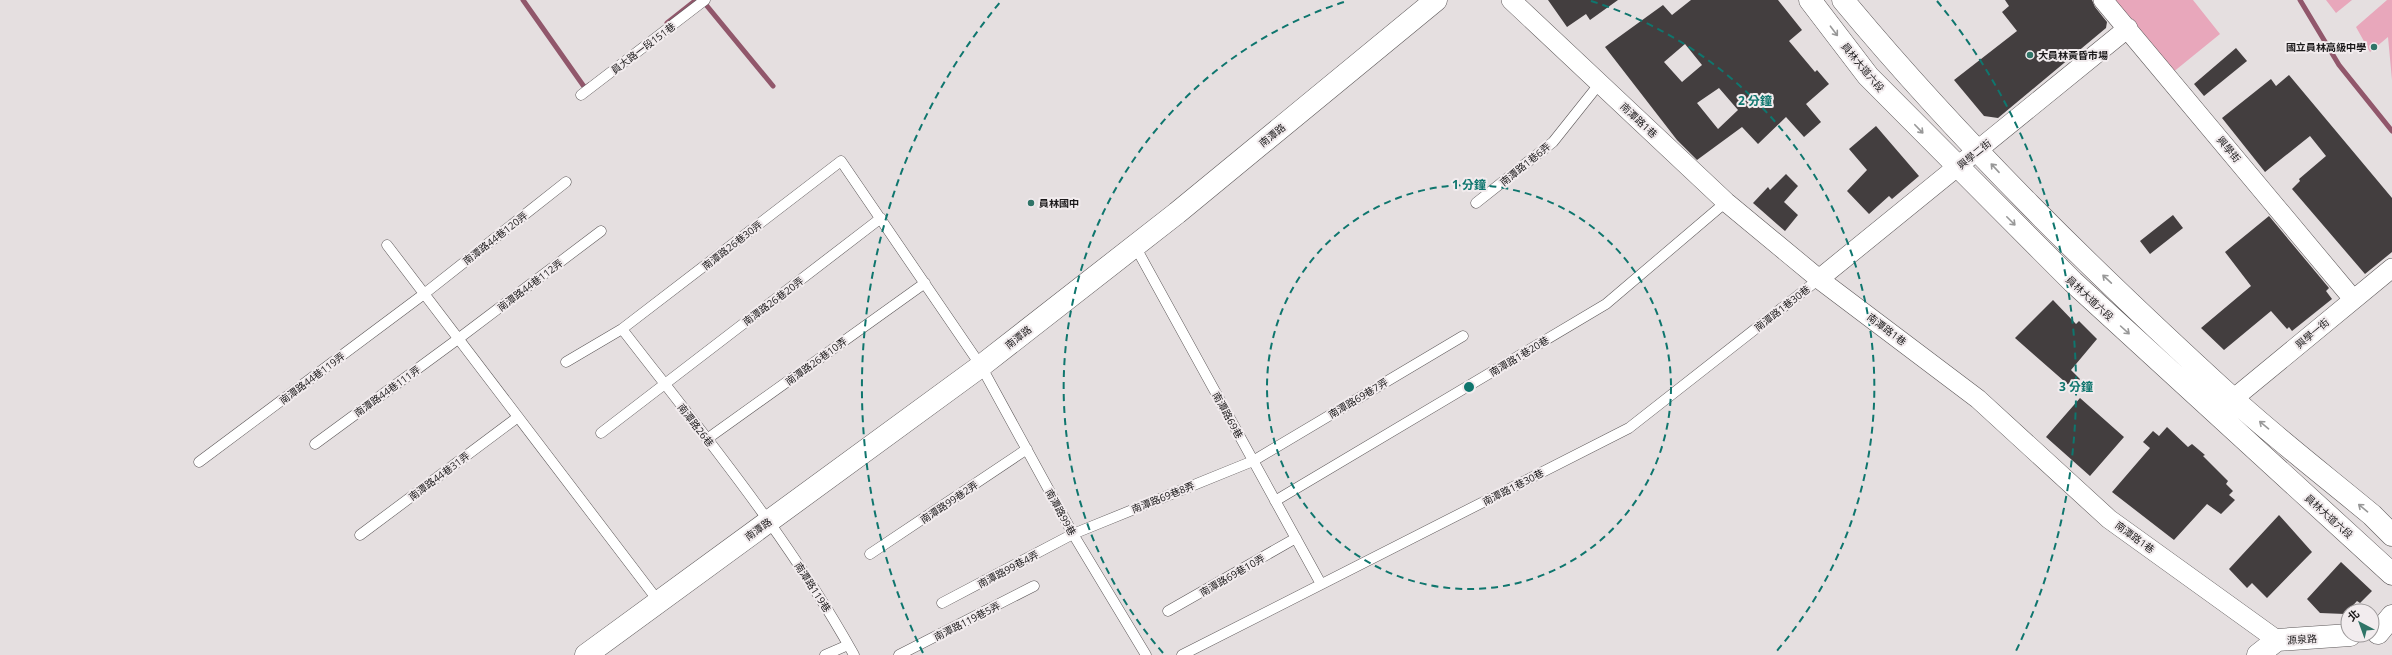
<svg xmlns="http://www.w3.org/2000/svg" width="2392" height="655" viewBox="0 0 2392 655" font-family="'Open Sans','Noto Sans TC',sans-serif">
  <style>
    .green { fill: #e8a7bb }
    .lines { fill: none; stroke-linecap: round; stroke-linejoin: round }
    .stream { stroke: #91576b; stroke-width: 5 }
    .building { fill: #433e3f; fill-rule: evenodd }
    .lane-casing { stroke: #5c5758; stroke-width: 11 }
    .street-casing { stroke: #5c5758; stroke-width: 20 }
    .secondary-casing { stroke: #5c5758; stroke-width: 23 }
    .lane { stroke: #fff; stroke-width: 10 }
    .street { stroke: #fff; stroke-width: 19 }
    .secondary { stroke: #fff; stroke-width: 22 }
    .oneway { stroke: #989898 }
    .ring { fill: none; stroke: #0f766e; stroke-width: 2; stroke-dasharray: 7 5 }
    .poi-dot { fill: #307467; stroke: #f2ecee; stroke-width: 1.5 }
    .labels { text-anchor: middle; stroke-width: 4; stroke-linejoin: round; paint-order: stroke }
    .poi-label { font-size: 10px; font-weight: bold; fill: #1b191a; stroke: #f2ecee; text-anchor: start }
    .street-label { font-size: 10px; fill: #1b191a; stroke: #f2ecee }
    .centre { fill: #0f766e; stroke: #f2ecee; stroke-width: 2 }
    .ring-label { font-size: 12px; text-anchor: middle; font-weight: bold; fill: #0f766e; stroke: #f2ecee; stroke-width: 4; stroke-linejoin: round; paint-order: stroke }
  </style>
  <rect width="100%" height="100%" fill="#e5dfe0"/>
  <!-- green -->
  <path class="green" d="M2112,0H2193L2220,34L2172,73Z
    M2326,0H2352L2336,13Z
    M2387,0H2392V80L2388,37L2370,52L2356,27Z"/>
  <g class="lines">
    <!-- stream -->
    <path class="stream" d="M523,0L585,88L589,85
      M702,0L773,86
      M2300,0L2339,65L2392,131
      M667,23L696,0"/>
  </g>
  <!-- building -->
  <path class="building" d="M1548,0H1618L1590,20L1586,14L1567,27Z
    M1691,0H1778L1802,30L1789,41L1815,72L1817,70L1829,84L1806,104L1821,122L1804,137L1786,117L1758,144L1742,127L1697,160L1677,140L1605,47L1663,5L1672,15ZM1685,44L1702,65L1682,82L1664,62ZM1719,88L1738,110L1718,129L1697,103Z
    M2005,0H2092L2095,7L2107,22L2106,28L1998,118L1984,116L1954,80L2017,31L2002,12L2009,6Z
    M2236,48L2247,61L2204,96L2194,84Z
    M2289,75L2392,198V252L2365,274L2292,189L2300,181L2299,179L2326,156L2310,136L2265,172L2222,118L2271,79L2276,86Z
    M1876,126L1919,176L1892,199L1889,196L1869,214L1847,191L1867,170L1849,149Z
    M1786,174L1798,186L1784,202L1798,215L1785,231L1753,203L1768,187L1770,190Z
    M2173,215L2183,228L2150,254L2140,241Z
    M2269,216L2329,288L2326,291L2332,299L2292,331L2289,327L2287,329L2271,311L2224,350L2201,328L2251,286L2225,252Z
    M2053,300L2076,324L2079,321L2097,339L2071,370L2080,379L2072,388L2015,338Z
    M2080,398L2124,437L2090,476L2046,437Z
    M2167,427L2188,447L2192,444L2205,455L2203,456L2228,481L2226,484L2233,491L2229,495L2235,500L2221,514L2207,504L2174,540L2112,492L2150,448L2143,442L2153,431L2159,436Z
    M2279,515L2312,552L2267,598L2252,583L2247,588L2229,569Z
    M2341,562L2372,591L2360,603L2357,601L2345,614L2320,613L2307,599Z"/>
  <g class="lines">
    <defs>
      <path id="lane" d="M581,95L705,0
        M1476,203L1553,142L1600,83
        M387,245L659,602
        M1135,246L1321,584
        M622,329C704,435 789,538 854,655
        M566,362L622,329L841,161L981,366L1073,534L1146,655
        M601,433L881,218
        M707,439L925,283
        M315,444L458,339L601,231
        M199,462L424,294L566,182
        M1275,501L1606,304L1726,202
        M360,535L518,417
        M870,554L1027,449
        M942,603L1073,534L1253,461L1463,336
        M1168,611L1296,538
        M825,655L848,645
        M899,655L1034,586
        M1182,655L1629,428L1819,279"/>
      <path id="street" d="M1511,0L1726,202L1819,279L1978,399L2109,519L2277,640
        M2103,0L2353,299
        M1819,279L2128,28
        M2233,399L2392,268"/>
      <path id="secondary" d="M1810,0L1868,76L2073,282L2392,574
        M1843,0C1961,142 2095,273 2232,398C2277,439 2325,476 2372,515L2392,535
        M2378,633L2392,616
        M586,655L981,366L1177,213L1436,0
        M2258,655L2277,640L2350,635"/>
    </defs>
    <!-- lane casing -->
    <use href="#lane" class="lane-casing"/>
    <!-- street casing -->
    <use href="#street" class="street-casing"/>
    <!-- secondary casing -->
    <use href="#secondary" class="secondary-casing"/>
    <!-- lane -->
    <use href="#lane" class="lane"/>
    <!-- street -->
    <use href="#street" class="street"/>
    <!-- secondary -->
    <use href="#secondary" class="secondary"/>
  </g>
  <!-- one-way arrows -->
  <defs><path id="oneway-shaft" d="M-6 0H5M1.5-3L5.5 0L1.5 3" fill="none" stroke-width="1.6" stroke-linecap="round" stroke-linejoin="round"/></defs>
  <g class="oneway">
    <use href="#oneway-shaft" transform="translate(1834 31) rotate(53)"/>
    <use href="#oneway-shaft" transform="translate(1919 129) rotate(46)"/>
    <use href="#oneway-shaft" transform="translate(1995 168) rotate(-133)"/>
    <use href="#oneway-shaft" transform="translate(2011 221) rotate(45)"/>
    <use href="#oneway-shaft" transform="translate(2107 279) rotate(-137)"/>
    <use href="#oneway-shaft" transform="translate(2125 330) rotate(42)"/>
    <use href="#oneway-shaft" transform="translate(2264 425) rotate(-140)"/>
    <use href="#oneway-shaft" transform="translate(2363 508) rotate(-140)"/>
  </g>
  <!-- distance rings -->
  <g class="ring">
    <circle cx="1469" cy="387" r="202"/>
    <path d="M1163 653A405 405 0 0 1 1347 1M1591 1A405 405 0 0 1 1775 653"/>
    <path d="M923 653A607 607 0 0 1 1001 1M1937 1A607 607 0 0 1 2015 653"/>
  </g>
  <!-- markers -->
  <g class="poi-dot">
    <circle cx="2374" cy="47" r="4"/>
    <circle cx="2030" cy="55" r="4"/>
    <circle cx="1031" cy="203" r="4"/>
  </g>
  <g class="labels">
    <!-- poi labels -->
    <g class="poi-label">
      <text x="2366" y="51" text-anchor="end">國立員林高級中學</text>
      <text x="2038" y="59">大員林黃昏市場</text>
      <text x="1039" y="207">員林國中</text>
    </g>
    <!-- street labels -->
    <g class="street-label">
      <text transform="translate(643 48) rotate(-37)" y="4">員大路一段151巷</text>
      <text transform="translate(1863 67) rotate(50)" y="4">員林大道六段</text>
      <text transform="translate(1639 120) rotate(43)" y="4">南潭路1巷</text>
      <text transform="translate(1272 135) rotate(-39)" y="4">南潭路</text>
      <text transform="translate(2229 149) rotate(50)" y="4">興學街</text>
      <text transform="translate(1974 154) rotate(-39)" y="4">興學二街</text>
      <text transform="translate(1525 164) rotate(-39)" y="4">南潭路1巷6弄</text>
      <text transform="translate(495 238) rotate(-38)" y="4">南潭路44巷120弄</text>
      <text transform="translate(732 245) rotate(-38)" y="4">南潭路26巷30弄</text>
      <text transform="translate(530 285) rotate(-37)" y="4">南潭路44巷112弄</text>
      <text transform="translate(2090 298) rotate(43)" y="4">員林大道六段</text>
      <text transform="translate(773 301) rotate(-37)" y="4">南潭路26巷20弄</text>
      <text transform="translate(1782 308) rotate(-38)" y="4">南潭路1巷30巷</text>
      <text transform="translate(1887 329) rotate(37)" y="4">南潭路1巷</text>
      <text transform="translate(2312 333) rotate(-40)" y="4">興學一街</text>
      <text transform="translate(1018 337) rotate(-38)" y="4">南潭路</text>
      <text transform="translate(1519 356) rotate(-31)" y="4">南潭路1巷20巷</text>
      <text transform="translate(816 361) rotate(-36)" y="4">南潭路26巷10弄</text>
      <text transform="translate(312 378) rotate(-37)" y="4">南潭路44巷119弄</text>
      <text transform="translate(387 391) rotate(-36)" y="4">南潭路44巷111弄</text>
      <text transform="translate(1358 398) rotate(-31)" y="4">南潭路69巷7弄</text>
      <text transform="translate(1228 415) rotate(61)" y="4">南潭路69巷</text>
      <text transform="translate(696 425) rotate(52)" y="4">南潭路26巷</text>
      <text transform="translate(439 476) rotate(-37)" y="4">南潭路44巷31弄</text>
      <text transform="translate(1513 487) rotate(-27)" y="4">南潭路1巷30巷</text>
      <text transform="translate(1163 497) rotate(-22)" y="4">南潭路69巷8弄</text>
      <text transform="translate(949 502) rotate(-34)" y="4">南潭路99巷2弄</text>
      <text transform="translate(1061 512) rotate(61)" y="4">南潭路99巷</text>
      <text transform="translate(2329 516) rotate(42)" y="4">員林大道六段</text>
      <text transform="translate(758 529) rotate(-36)" y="4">南潭路</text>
      <text transform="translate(2135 537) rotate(36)" y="4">南潭路1巷</text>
      <text transform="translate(1008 569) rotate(-28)" y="4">南潭路99巷4弄</text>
      <text transform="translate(1232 575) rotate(-30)" y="4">南潭路69巷10弄</text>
      <text transform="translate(813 587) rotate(57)" y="4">南潭路119巷</text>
      <text transform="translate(967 621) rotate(-27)" y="4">南潭路119巷5弄</text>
      <text transform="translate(2302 639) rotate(-4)" y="4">源泉路</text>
    </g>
  </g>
  <circle cx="1469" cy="387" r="6" class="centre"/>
  <g class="ring-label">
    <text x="1755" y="105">2 分鐘</text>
    <text x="1469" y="189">1 分鐘</text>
    <text x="2076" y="391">3 分鐘</text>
  </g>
  <!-- north arrow -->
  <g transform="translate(2360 623) rotate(319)"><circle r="19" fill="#f2ecee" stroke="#9c9899"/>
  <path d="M0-3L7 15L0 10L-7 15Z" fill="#307467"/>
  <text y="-6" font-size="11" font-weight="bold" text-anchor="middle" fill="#1b191a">北</text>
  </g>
</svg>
